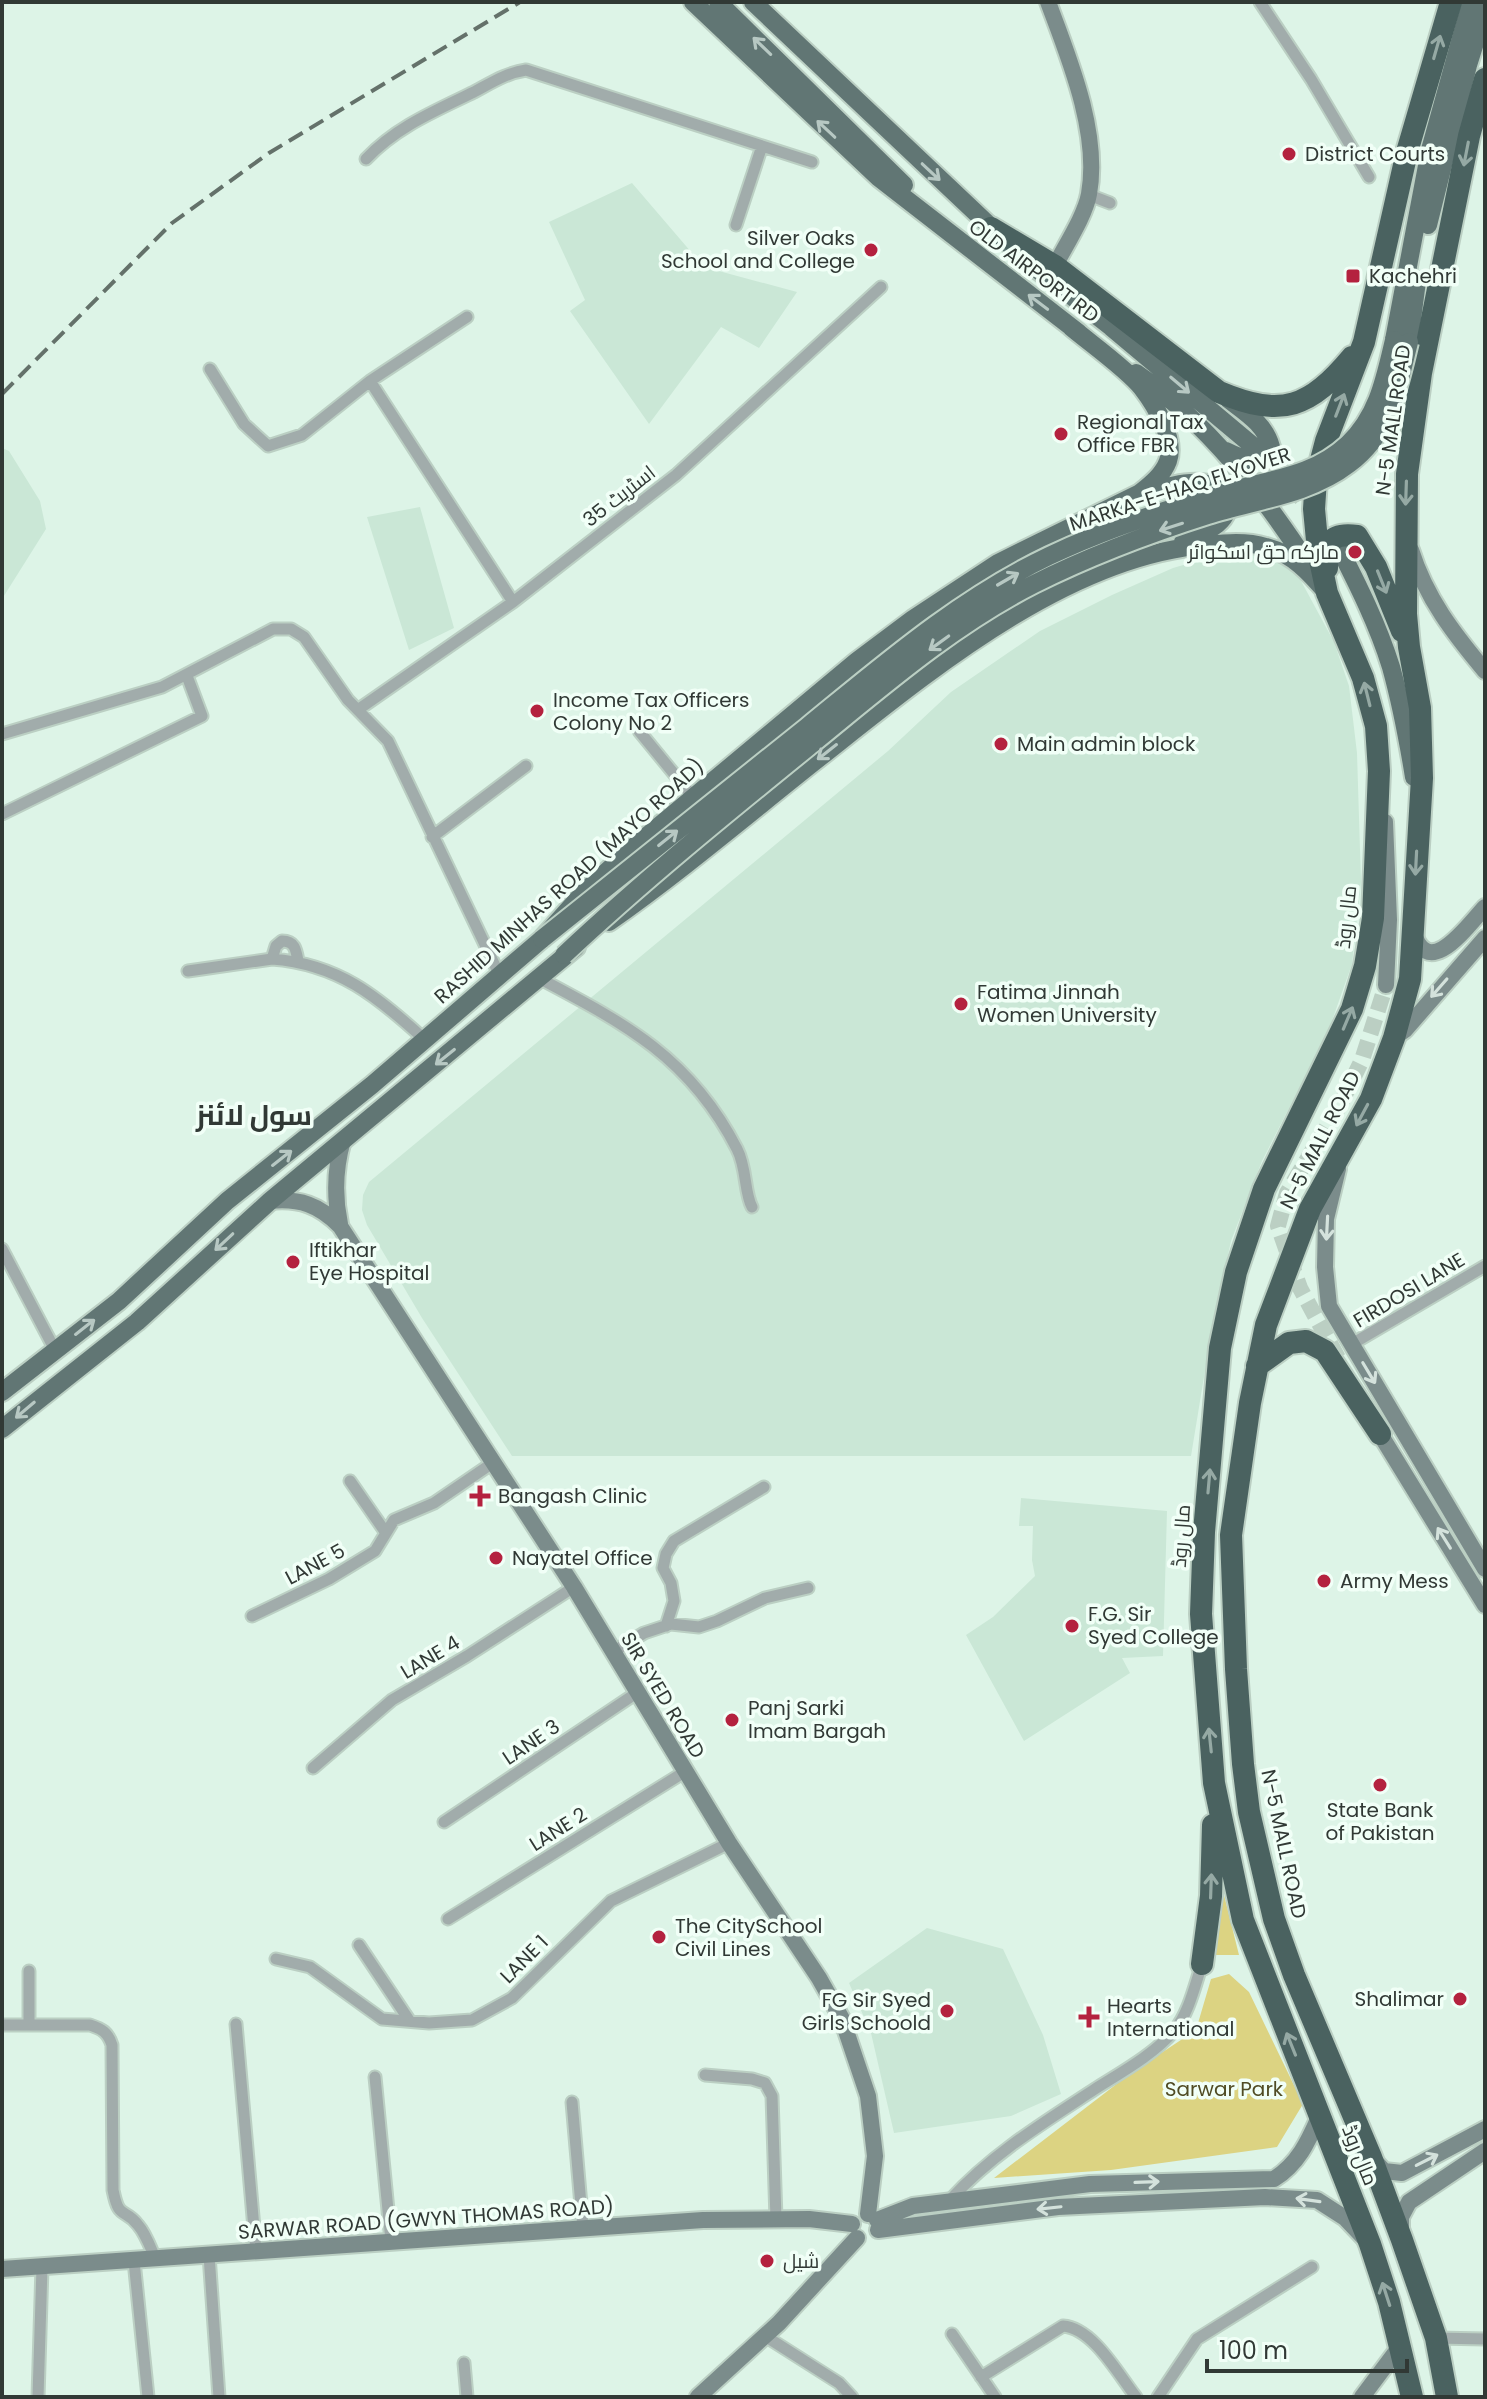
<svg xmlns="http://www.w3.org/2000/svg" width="1487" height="2399" viewBox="0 0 1487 2399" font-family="Poppins,Cairo,sans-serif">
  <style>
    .built { fill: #cae7d6 }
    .green { fill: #dcd382 }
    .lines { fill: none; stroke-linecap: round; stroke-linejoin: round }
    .secondary-tunnel { stroke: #bbcfc3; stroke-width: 16; stroke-dasharray: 16 8; stroke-linecap: butt }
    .primary-tunnel { stroke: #bbcfc3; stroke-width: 18; stroke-dasharray: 18 9; stroke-linecap: butt }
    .street-casing { stroke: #bbcfc3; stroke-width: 15 }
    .secondary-casing { stroke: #bbcfc3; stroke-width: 20 }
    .primary-casing { stroke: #bbcfc3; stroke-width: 22 }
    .highway-casing { stroke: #bbcfc3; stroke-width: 26 }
    .street { stroke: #a1acab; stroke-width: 11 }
    .secondary { stroke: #7b8c8b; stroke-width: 16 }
    .primary { stroke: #617674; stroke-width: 18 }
    .highway { stroke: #4a6260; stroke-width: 22 }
    .rail { stroke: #64716a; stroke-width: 4; stroke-dasharray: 16 8; stroke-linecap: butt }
    .primary-bridge-casing { stroke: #bbcfc3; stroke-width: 22; stroke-linecap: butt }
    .primary-bridge { stroke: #617674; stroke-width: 18 }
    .oneway { stroke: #b7c8c3 }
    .oneway2 { stroke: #95a9a4 }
    .oneway3 { stroke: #d4e2dc }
    .poi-dot { fill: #b4223f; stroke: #f1fff7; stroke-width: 3 }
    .labels { text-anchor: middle; stroke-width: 7; stroke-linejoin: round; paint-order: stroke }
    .poi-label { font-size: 20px; fill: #313935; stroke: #f1fff7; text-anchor: start }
    .street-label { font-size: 20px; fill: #313935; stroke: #f1fff7 }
    .park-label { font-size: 20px; fill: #504c24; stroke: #f1fff7 }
    .district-label { font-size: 28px; font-weight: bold; fill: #313935; stroke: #f1fff7 }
  </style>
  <rect width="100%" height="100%" fill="#ddf4e7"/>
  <!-- built -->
  <path class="built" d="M632,183L704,267L797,292L759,348L721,327L649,424L570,311L585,300L549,222Z
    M2,448L9,451L40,501L46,529L2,599Z
    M420,507L454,628L409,650L367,517Z
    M1259,543L1293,566L1334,642L1349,686L1357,753L1361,882L1352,964L1328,1032L1262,1161L1231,1241L1212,1328L1191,1456H512L422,1318L367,1225L362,1210L363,1195L369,1182L888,751L951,692L1040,631L1112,595L1173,568Z
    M1021,1498L1167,1511L1163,1656L1122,1658L1130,1673L1024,1741L966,1635L993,1617L1035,1576L1032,1560L1033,1526H1019Z
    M927,1928L1003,1949L1043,2035L1061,2094L1011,2116L894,2133L871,2033L849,1983Z"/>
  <!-- green -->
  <path class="green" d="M1224,1895L1239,1955H1213Z
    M1229,1974L1249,1992L1303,2104L1277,2147L1111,2170L994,2178L1131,2073L1196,2030L1211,1979Z"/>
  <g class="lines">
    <!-- secondary-tunnel -->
    <path class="secondary-tunnel" d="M1338,1358L1300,1288L1278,1226L1287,1193L1340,1105L1362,1060L1386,985"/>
    <!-- primary-tunnel -->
    <path class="primary-tunnel" d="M1253,446L1295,489L1318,518"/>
    <defs>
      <path id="street" d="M1260,2L1311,79L1369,177
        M366,159C396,127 435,111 474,92C491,83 506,73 526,70L812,162
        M1089,195L1110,203
        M736,225L762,146
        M210,369L244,424L268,446L302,435L370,381L467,317
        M370,381L513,602
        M359,709L513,602L676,475L881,287
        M639,731L693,797
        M2,734L162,687L273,629H291L304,637L348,700L388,741L499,974
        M2,814L202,716L187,676
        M432,837L526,766
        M298,961C296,950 295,941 282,941L276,946L272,959C338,964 377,996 424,1039
        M188,971L272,959
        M537,977C624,1023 690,1057 737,1149C747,1168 744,1192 752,1207
        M2,1249L55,1350
        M1352,1344L1485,1266
        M350,1481L386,1533
        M252,1616L329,1579L375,1551L394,1520L434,1503L494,1462
        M666,1626L674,1601L671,1583L663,1568L666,1554L674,1541L764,1487
        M613,1652L644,1633L671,1624L699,1627L717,1621L765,1598L808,1588
        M313,1768L392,1700L467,1656L574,1587
        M444,1822L638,1692
        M448,1919L686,1771
        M359,1945L409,2020
        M276,1959L310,1967L382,2019L429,2023L472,2020L512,1998L611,1901L729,1843
        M29,1971V2025
        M236,2024L256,2251
        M2,2025H90C102,2029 108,2032 112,2045L113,2190C119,2221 124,2207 138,2225C146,2234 151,2249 156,2260
        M705,2075L752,2079L765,2083L772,2096L776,2219
        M375,2077L391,2241
        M572,2102L583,2228
        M950,2200C992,2154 1043,2123 1095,2089C1122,2072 1153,2055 1174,2031C1189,2013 1195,1985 1202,1964
        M209,2255L219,2397
        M134,2261L148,2397
        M952,2334L995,2397
        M765,2336L839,2383L852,2397
        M1436,2338L1485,2339
        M464,2363L467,2397
        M981,2377L1063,2326C1093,2328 1118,2374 1136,2397
        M38,2397L42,2267
        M1158,2397L1197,2339L1312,2267"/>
      <path id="secondary" d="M1048,2C1069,58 1100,133 1089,194C1085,216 1065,246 1055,266
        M1411,550C1426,598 1454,634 1485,671
        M1385,822L1389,920L1386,985
        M1413,931C1428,983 1468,925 1485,907
        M1395,1037L1405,1030L1485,938
        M1338,1169L1326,1219L1325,1267L1329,1306L1485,1569
        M270,1201C300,1198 319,1205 340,1226L574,1587L729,1843L819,1978L842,2019L868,2096L875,2156L868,2214
        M340,1224C334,1196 335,1168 343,1140
        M1380,1434L1485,1605
        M1372,2158L1384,2171L1402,2173L1485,2129
        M877,2220L913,2206L1090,2184L1274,2179C1298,2164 1308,2142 1319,2117
        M878,2230L1058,2207L1265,2197L1317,2200L1345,2218L1363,2237
        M1401,2230V2217L1409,2202L1485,2151
        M2,2269L703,2220L809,2219L852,2224
        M698,2397L779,2323L857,2238
        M1362,2397L1401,2345"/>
      <path id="primary" d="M693,2L879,178L1079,333
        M718,2L904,185
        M753,2L1029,263L1111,327L1253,446
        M1428,225L1468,65L1485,11
        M1394,340L1430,150L1471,2
        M1409,342L1417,281
        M1136,373C1208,423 1263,495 1310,567
        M1226,451C1246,461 1255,464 1271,447C1265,424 1246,413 1228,399
        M1142,493C1162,489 1191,478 1211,485C1217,487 1222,492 1224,498C1238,521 1199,535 1183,542
        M1338,546C1358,585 1378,625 1391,667C1401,703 1408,740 1414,777
        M609,922C680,872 746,816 814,762C922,677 1064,556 1206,545C1226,543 1246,541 1266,547C1292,553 1310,573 1327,593
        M2,1392L119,1301L227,1201L372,1085L542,939L584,892L635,846L857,661L913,619L998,563L1140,493C1150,485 1163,475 1168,461C1176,439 1155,405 1142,388C1128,370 1090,343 1071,327
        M2,1429L137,1322L270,1201L576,947"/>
      <path id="highway" d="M991,228L1055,266L1219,392C1283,419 1310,407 1352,357
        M1327,568C1327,544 1328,532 1357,536L1376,567L1402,631
        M1257,1366L1289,1343L1306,1341L1325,1351L1380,1434
        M1202,1964L1211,1896L1213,1825
        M1412,2397L1389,2302L1370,2244L1243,1920L1214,1783L1201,1614L1204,1532L1220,1348L1236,1272L1264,1189L1352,1009L1365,966L1373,918L1379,771L1376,726L1363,678L1327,593L1318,551L1314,509L1316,479L1326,441L1364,342L1407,152L1451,2
        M1447,2397L1436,2338L1402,2240L1371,2157L1294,1975L1274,1919L1249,1812L1243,1764L1236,1669L1231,1535L1250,1403L1266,1325L1310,1209L1371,1099L1394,1038L1410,979L1422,778L1420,708L1409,647L1406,614L1407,474L1421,373L1469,136L1485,79"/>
    </defs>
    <!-- street casing -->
    <use href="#street" class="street-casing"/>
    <!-- secondary casing -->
    <use href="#secondary" class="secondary-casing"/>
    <!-- primary casing -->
    <use href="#primary" class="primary-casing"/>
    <!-- highway casing -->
    <use href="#highway" class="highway-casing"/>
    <!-- street -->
    <use href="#street" class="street"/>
    <!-- secondary -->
    <use href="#secondary" class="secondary"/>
    <!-- primary -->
    <use href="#primary" class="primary"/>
    <!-- highway -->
    <use href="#highway" class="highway"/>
    <!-- rail -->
    <path class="rail" d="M2,394L172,223L269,153L520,2"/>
    <defs>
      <path id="primary-bridge" d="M542,939C630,869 718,798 807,727C883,665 959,599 1049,556C1112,526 1182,504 1249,486C1286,477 1319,471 1348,444C1378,416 1385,378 1394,340
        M564,955C644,880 728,812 813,743C883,686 953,625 1034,584C1090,556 1148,534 1208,515C1255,500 1309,495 1349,464C1391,432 1397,390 1409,342"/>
    </defs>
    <!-- primary-bridge casing -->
    <use href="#primary-bridge" class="primary-bridge-casing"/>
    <!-- primary-bridge -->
    <use href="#primary-bridge" class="primary-bridge"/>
  </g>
  <!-- one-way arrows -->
  <defs><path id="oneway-shaft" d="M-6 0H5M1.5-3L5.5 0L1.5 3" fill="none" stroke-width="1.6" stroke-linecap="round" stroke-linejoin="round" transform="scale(2)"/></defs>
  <g class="oneway">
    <use href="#oneway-shaft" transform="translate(762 46) rotate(-136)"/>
    <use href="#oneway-shaft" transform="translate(826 129) rotate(-137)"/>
    <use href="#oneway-shaft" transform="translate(931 172) rotate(43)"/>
    <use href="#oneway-shaft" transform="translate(1038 302) rotate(-143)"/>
    <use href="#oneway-shaft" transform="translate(1180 385) rotate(40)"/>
    <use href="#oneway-shaft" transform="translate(1171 527) rotate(162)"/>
    <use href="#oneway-shaft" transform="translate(1008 579) rotate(-30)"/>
    <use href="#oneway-shaft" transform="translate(939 643) rotate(144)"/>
    <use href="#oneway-shaft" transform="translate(827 752) rotate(142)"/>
    <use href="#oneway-shaft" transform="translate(668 838) rotate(-39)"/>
    <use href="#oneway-shaft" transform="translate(445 1057) rotate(141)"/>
    <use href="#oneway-shaft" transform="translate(282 1158) rotate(-38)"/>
    <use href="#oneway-shaft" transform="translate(224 1242) rotate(137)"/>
    <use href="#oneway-shaft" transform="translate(85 1327) rotate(-38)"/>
    <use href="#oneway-shaft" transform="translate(25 1410) rotate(140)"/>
  </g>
  <g class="oneway2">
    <use href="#oneway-shaft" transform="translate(1437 47) rotate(-74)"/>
    <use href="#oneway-shaft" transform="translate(1466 154) rotate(101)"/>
    <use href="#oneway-shaft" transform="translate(1340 405) rotate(-69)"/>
    <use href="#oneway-shaft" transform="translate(1406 493) rotate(92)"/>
    <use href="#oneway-shaft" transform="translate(1382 582) rotate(68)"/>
    <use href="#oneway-shaft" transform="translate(1367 694) rotate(-104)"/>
    <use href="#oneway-shaft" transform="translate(1416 863) rotate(93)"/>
    <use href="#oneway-shaft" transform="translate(1348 1018) rotate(-67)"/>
    <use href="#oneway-shaft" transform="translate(1362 1115) rotate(118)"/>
    <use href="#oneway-shaft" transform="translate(1209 1481) rotate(-85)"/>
    <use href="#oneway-shaft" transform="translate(1210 1740) rotate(-96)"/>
    <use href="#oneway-shaft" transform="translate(1211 1886) rotate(-88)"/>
    <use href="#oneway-shaft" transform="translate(1291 2044) rotate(-112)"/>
    <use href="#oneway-shaft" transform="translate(1386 2294) rotate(-108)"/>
  </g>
  <g class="oneway3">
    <use href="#oneway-shaft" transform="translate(1439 988) rotate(131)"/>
    <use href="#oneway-shaft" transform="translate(1327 1228) rotate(93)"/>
    <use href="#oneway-shaft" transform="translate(1369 1373) rotate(59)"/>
    <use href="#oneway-shaft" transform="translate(1444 1538) rotate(-122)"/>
    <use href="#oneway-shaft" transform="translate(1427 2160) rotate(-27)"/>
    <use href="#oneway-shaft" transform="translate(1147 2182) rotate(-2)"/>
    <use href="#oneway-shaft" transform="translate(1308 2200) rotate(-172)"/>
    <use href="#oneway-shaft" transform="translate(1049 2208) rotate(174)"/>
  </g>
  <!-- markers -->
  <g class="poi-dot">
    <circle cx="1289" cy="154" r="8"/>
    <circle cx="871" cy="250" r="8"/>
    <rect x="1345" y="268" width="16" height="16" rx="4"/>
    <circle cx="1061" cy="434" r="8"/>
    <circle cx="1355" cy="552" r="8"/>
    <circle cx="537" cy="711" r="8"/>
    <circle cx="1001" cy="744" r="8"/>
    <circle cx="961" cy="1004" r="8"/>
    <circle cx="293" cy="1262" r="8"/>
    <path d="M476 1484h8v8h8v8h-8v8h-8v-8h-8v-8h8z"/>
    <circle cx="496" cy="1558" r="8"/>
    <circle cx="1324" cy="1581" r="8"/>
    <circle cx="1072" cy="1626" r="8"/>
    <circle cx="732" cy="1720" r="8"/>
    <circle cx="1380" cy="1785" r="8"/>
    <circle cx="659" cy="1937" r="8"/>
    <circle cx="1460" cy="1999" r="8"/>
    <circle cx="947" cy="2011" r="8"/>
    <path d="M1085 2005h8v8h8v8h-8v8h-8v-8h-8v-8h8z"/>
    <circle cx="767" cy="2261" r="8"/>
  </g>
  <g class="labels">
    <!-- poi labels -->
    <g class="poi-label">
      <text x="1305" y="161">District Courts</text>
      <text x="855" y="245" text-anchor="end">Silver Oaks<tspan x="855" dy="23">School and College</tspan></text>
      <text x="1369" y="283">Kachehri</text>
      <text x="1077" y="429">Regional Tax<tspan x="1077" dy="23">Office FBR</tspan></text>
      <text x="1339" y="559" text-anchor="end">مارکہ حق اسکوائر</text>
      <text x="553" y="707">Income Tax Officers<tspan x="553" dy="23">Colony No 2</tspan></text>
      <text x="1017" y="751">Main admin block</text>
      <text x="977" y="999">Fatima Jinnah<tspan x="977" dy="23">Women University</tspan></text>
      <text x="309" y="1257">Iftikhar<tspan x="309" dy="23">Eye Hospital</tspan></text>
      <text x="498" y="1503">Bangash Clinic</text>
      <text x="512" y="1565">Nayatel Office</text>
      <text x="1340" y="1588">Army Mess</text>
      <text x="1088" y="1621">F.G. Sir<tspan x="1088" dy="23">Syed College</tspan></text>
      <text x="748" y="1715">Panj Sarki<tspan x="748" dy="23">Imam Bargah</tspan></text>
      <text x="1380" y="1817" text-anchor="middle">State Bank<tspan x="1380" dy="23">of Pakistan</tspan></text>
      <text x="675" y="1933">The CitySchool<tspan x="675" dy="23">Civil Lines</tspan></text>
      <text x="1444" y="2006" text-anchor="end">Shalimar</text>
      <text x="931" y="2007" text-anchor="end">FG Sir Syed<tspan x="931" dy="23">Girls Schoold</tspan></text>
      <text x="1107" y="2013">Hearts<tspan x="1107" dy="23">International</tspan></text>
      <text x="783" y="2268">شیل</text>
    </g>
    <!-- street labels -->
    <g class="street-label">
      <text transform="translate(1034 271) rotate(37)" y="7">OLD AIRPORT RD</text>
      <text transform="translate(1393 420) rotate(-82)" y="7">N-5 MALL ROAD</text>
      <text transform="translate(1180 489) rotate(-18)" y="7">MARKA-E-HAQ FLYOVER</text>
      <text transform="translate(619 496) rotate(-38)" y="7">اسٹریٹ 35</text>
      <text transform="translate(569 881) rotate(-42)" y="7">RASHID MINHAS ROAD (MAYO ROAD)</text>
      <text transform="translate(1346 917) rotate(-84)" y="7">مال روڈ</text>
      <text transform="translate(1320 1140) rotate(-63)" y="7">N-5 MALL ROAD</text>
      <text transform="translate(1409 1290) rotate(-31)" y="7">FIRDOSI LANE</text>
      <text transform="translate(1181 1536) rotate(-86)" y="7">مال روڈ</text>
      <text transform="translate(315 1564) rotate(-28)" y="7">LANE 5</text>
      <text transform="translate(430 1657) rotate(-31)" y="7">LANE 4</text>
      <text transform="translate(663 1695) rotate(59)" y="7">SIR SYED ROAD</text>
      <text transform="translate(531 1742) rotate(-34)" y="7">LANE 3</text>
      <text transform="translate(558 1829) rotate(-32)" y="7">LANE 2</text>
      <text transform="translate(1284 1844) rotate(78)" y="7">N-5 MALL ROAD</text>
      <text transform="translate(524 1959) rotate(-45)" y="7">LANE 1</text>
      <text transform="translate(1360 2155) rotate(68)" y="7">مال روڈ</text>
      <text transform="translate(426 2219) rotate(-4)" y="7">SARWAR ROAD (GWYN THOMAS ROAD)</text>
    </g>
    <!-- park labels -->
    <g class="park-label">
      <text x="1224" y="2096">Sarwar Park</text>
    </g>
    <!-- district labels -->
    <g class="district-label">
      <text x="254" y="1125">سول لائنز</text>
    </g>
  </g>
  <!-- border -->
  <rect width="1487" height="2399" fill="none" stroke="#313935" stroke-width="8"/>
  <!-- scale -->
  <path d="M1207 2359v12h200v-12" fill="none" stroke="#313935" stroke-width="4"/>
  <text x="1219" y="2359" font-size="24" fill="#313935" stroke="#f1fff7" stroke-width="6" paint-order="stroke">100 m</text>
</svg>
